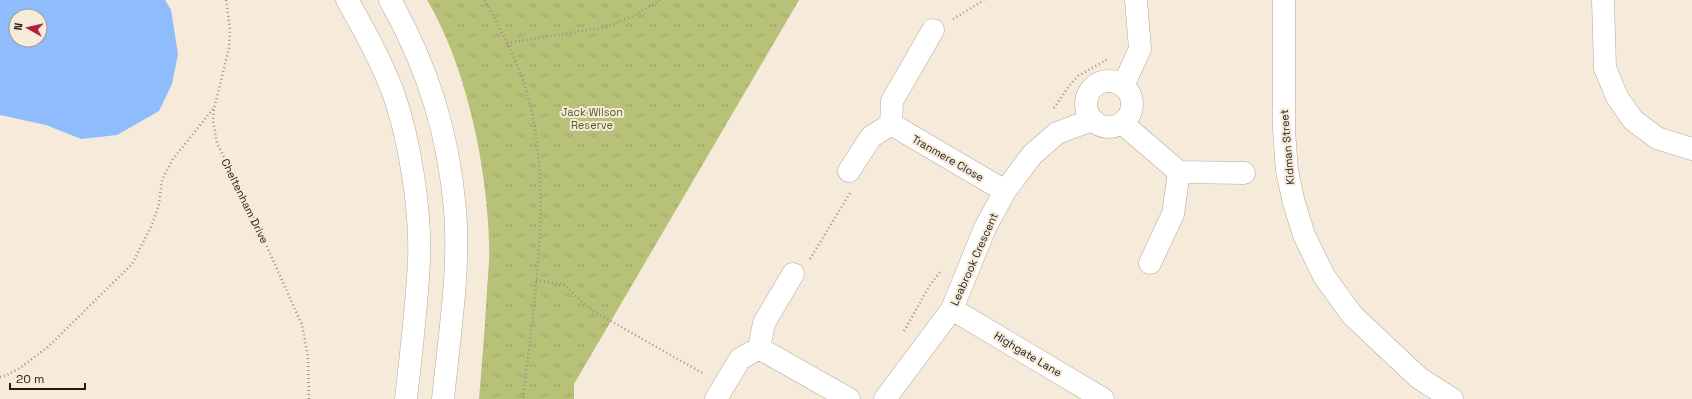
<svg xmlns="http://www.w3.org/2000/svg" width="1692" height="399" viewBox="0 0 1692 399" font-family="'Space Grotesk',sans-serif">
  <style>
    .park { fill: url(#park-tufts) }
    .water { fill: #8ebcfc; fill-rule: evenodd }
    .lines { fill: none; stroke-linecap: round; stroke-linejoin: round }
    .minor-casing { stroke: #b3a99a; stroke-width: 23 }
    .secondary-casing { stroke: #b3a99a; stroke-width: 23 }
    .path { stroke: #9b9388; stroke-width: 2.5; stroke-dasharray: 1 3; stroke-linecap: butt }
    .minor { stroke: #fff; stroke-width: 22 }
    .secondary { stroke: #fff; stroke-width: 22 }
    .labels { text-anchor: middle; stroke-width: 4; stroke-linejoin: round; paint-order: stroke }
    .park-label { font-size: 11px; fill: #565c22; stroke: #f6ebdb }
    .street-label { font-size: 11px; fill: #1f1b16; stroke: #f6ebdb }
  </style>
  <defs>
    <pattern id="park-tufts" width="24" height="20" patternUnits="userSpaceOnUse"><rect width="24" height="20" fill="#b7c178"/><path d="M3 7l-1-3M5 7V3M7 7l1-3M15 17l-1-3M17 17v-4M19 17l1-3" fill="none" stroke="#9da567"/></pattern>
  </defs>
  <rect width="100%" height="100%" fill="#f6ebdb"/>
  <!-- park -->
  <path class="park" d="M427,0H799L574,384V399H479C482,363 485,327 487,290C488,274 490,258 489,242C487,166 466,65 427,0Z"/>
  <!-- water -->
  <path class="water" d="M0,0H165L171,10L178,54L172,84L159,111L117,135L81,139L46,125L0,115ZM16,16H40V40H16Z"/>
  <g class="lines">
    <defs>
      <path id="minor" d="M1284,0V130L1287,171L1294,203L1304,235L1324,276L1352,315L1419,378L1452,399
        M1603,0L1605,68L1617,97L1633,120L1657,138L1692,149
        M1086 104a23 23 0 1 1 46 0a23 23 0 1 1-46 0Z
        M1123,86L1140,49L1136,0
        M1122,123L1179,172L1244,173
        M891,124L1005,191
        M849,171L871,137L891,124L892,101L933,30
        M1150,263L1173,214L1179,172
        M952,309L1103,399
        M759,348L849,399
        M716,399L740,359L759,348L764,323L793,274
        M885,399L952,309L985,228L1005,191L1032,155L1057,133L1092,120"/>
      <path id="secondary" d="M347,0C365,31 382,62 394,95C410,141 421,212 419,260C417,306 411,353 406,399
        M390,0C428,68 448,132 455,209C460,272 449,337 443,399"/>
    </defs>
    <!-- minor casing -->
    <use href="#minor" class="minor-casing"/>
    <!-- secondary casing -->
    <use href="#secondary" class="secondary-casing"/>
    <!-- path -->
    <path class="path" d="M226,0L230,29L229,48L214,109L213,121L217,143L255,220L302,325L308,357L309,399
      M485,0C498,26 513,52 523,80C556,177 534,299 523,399
      M953,19L984,0
      M507,43L607,27L631,17L660,0
      M1054,108L1069,86L1078,76L1108,59
      M810,259L850,193
      M536,280L565,285L585,305L602,316L704,374
      M904,331L930,285L940,272
      M0,377L7,375L20,368L48,347L132,264L152,225L159,204L162,180L173,159L213,109"/>
    <!-- minor -->
    <use href="#minor" class="minor"/>
    <!-- secondary -->
    <use href="#secondary" class="secondary"/>
  </g>
  <g class="labels">
    <!-- park labels -->
    <g class="park-label">
      <text x="592" y="116">Jack Wilson<tspan x="592" dy="13">Reserve</tspan></text>
    </g>
    <!-- street labels -->
    <g class="street-label">
      <text transform="translate(1287 147) rotate(-95)" y="4">Kidman Street</text>
      <text transform="translate(948 158) rotate(30)" y="4">Tranmere Close</text>
      <text transform="translate(245 201) rotate(64)" y="4">Cheltenham Drive</text>
      <text transform="translate(974 259) rotate(-66)" y="4">Leabrook Crescent</text>
      <text transform="translate(1028 354) rotate(31)" y="4">Highgate Lane</text>
    </g>
  </g>
  <!-- north arrow -->
  <g transform="translate(28 28) rotate(278)"><circle r="19" fill="#f6ebdb" stroke="#a0988c"/>
  <path d="M0-3L7 15L0 10L-7 15Z" fill="#b4213c"/>
  <text y="-6" font-size="11" font-weight="bold" text-anchor="middle" fill="#1f1b16">N</text>
  </g>
  <!-- scale -->
  <path d="M10 383v6h75v-6" fill="none" stroke="#1f1b16" stroke-width="2"/>
  <text x="16" y="383" font-size="12" fill="#1f1b16" stroke="#f6ebdb" stroke-width="3" paint-order="stroke">20 m</text>
</svg>
